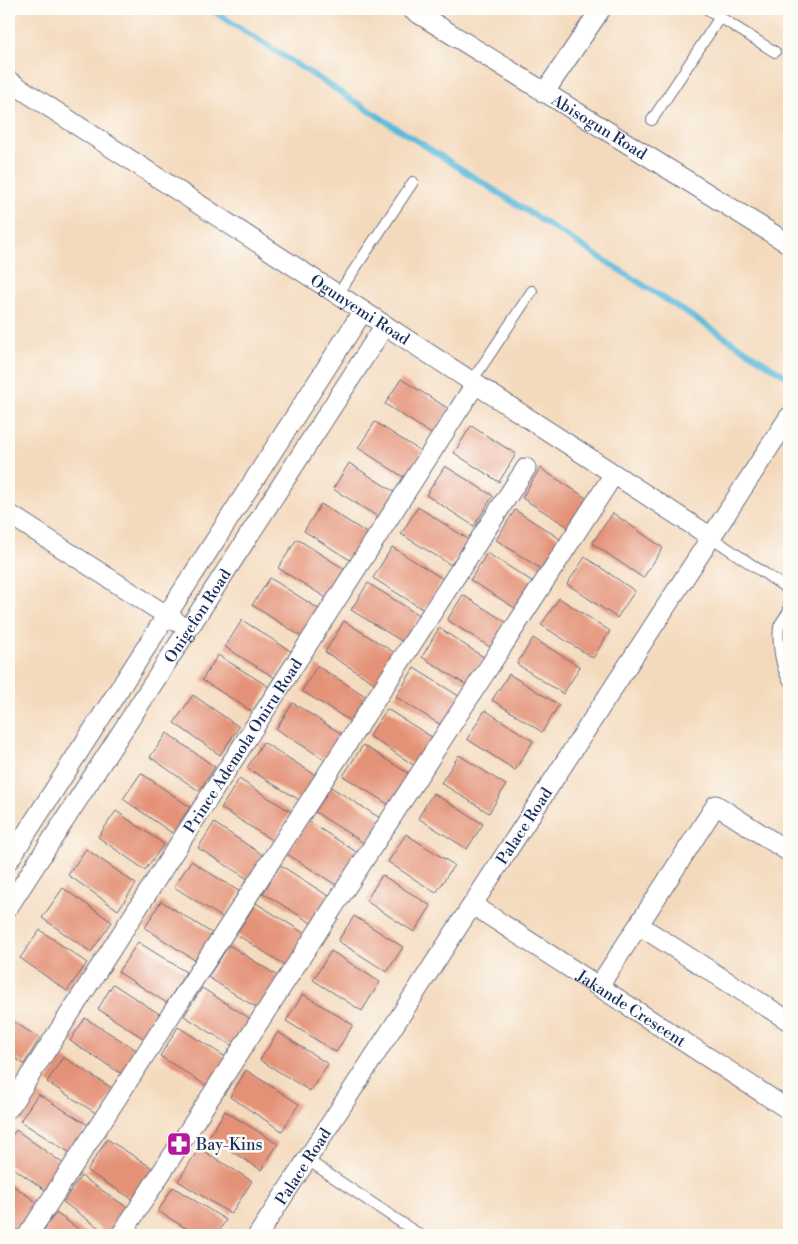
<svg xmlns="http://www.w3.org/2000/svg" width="798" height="1244" viewBox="0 0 798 1244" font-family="'Libre Bodoni',serif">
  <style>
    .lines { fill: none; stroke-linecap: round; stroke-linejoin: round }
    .stream { stroke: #5dbadb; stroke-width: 6 }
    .building { fill: #e49277 }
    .lane-casing { stroke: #676b7f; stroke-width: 12 }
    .street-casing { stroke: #676b7f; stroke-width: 21 }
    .lane { stroke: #fff; stroke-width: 10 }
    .street { stroke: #fff; stroke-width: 19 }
    .labels { text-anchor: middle; stroke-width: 5; stroke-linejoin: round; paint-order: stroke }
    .street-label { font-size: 16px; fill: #1b2f5e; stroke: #fdfcf7 }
    .poi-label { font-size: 16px; fill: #1b2f5e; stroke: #fdfcf7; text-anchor: start }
  </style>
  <rect width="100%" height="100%" fill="#fdfcf7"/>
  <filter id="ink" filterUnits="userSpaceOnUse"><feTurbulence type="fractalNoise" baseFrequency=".02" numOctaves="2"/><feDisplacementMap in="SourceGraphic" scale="10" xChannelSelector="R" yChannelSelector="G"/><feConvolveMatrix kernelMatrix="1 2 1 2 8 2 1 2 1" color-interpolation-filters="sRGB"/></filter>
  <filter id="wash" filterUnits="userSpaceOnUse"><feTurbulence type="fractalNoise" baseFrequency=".0096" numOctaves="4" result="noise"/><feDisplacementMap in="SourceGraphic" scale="20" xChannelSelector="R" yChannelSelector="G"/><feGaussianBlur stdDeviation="1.12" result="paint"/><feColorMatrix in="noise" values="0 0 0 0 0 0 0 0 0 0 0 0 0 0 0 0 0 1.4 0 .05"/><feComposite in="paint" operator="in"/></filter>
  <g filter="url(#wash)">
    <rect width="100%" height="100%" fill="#f4dabd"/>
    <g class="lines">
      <!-- stream -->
      <path class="stream" d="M210,9L789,378"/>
    </g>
    <g id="blocks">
      <!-- building -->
      <path class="building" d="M401,379L449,409L433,435L385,404Z
        M375,422L422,452L405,478L358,448Z
        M471,426L516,454L499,482L454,453Z
        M349,463L396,493L380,518L333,489Z
        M445,466L493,496L474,526L426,495Z
        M540,468L588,499L570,528L522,498Z
        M321,504L370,535L353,562L304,531Z
        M418,507L468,539L451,565L401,534Z
        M515,510L562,540L543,570L496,540Z
        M613,513L663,548L643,578L592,543Z
        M297,539L346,570L328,599L278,568Z
        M392,547L443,579L424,610L373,578Z
        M487,553L535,583L518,610L470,580Z
        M585,557L635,591L617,618L567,584Z
        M270,578L319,609L302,637L252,605Z
        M368,583L420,616L403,642L351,610Z
        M463,595L509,624L493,649L447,620Z
        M559,598L610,631L593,658L541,625Z
        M242,620L292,652L275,678L225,647Z
        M344,621L395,653L376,684L325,652Z
        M439,628L485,658L468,686L422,657Z
        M533,638L580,667L563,694L517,664Z
        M218,655L269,687L253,712L202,680Z
        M317,666L367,697L352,722L302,691Z
        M414,668L462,698L444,727L396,697Z
        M509,674L559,705L542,732L492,700Z
        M193,695L239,727L220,755L174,723Z
        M293,703L343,735L327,761L276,729Z
        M387,709L435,739L417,767L369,736Z
        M485,710L533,741L515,770L467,739Z
        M167,733L215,767L199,791L150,757Z
        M263,742L317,776L301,801L247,768Z
        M363,745L411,775L391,806L343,776Z
        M459,755L506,785L489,813L441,783Z
        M141,773L190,807L172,833L123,799Z
        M239,779L291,812L273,841L221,808Z
        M331,787L383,820L367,845L315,812Z
        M433,793L483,824L467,849L418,818Z
        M116,811L164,844L145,870L98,837Z
        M308,821L361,855L341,888L287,854Z
        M214,823L263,855L248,879L198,848Z
        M406,834L454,865L436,893L388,862Z
        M86,849L136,884L118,910L68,875Z
        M191,861L240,892L223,918L174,887Z
        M280,865L333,899L316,926L263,893Z
        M382,875L431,906L414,932L366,901Z
        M63,888L112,922L91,952L42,918Z
        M161,901L213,934L196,961L145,928Z
        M256,903L307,935L288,967L236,934Z
        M354,916L403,947L387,972L338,941Z
        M40,930L87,963L67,991L20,958Z
        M138,942L186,972L167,1003L118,972Z
        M229,945L281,978L260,1010L208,977Z
        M331,951L380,982L362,1011L313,980Z
        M113,984L161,1015L146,1040L98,1009Z
        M202,988L254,1021L237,1049L184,1016Z
        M303,994L353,1025L336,1052L286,1021Z
        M85,1018L140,1052L125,1076L70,1041Z
        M9,1019L40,1038L24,1064L9,1054Z
        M178,1027L229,1059L210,1088L160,1056Z
        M278,1032L328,1064L310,1091L260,1060Z
        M63,1057L115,1090L99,1115L47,1082Z
        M246,1070L299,1104L282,1131L230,1097Z
        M38,1094L88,1125L70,1153L20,1121Z
        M225,1111L278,1144L261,1170L209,1137Z
        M16,1130L64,1164L45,1190L9,1165V1140Z
        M107,1139L157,1171L137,1202L87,1171Z
        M199,1148L252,1181L231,1214L178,1181Z
        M81,1176L131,1210L113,1235H109L63,1202Z
        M9,1183L41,1205L22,1233L9,1223Z
        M173,1187L226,1220L216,1235H197L158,1211Z
        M56,1213L87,1235H40Z"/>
    </g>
  </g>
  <g filter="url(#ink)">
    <use href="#blocks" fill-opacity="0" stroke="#676b7f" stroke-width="1"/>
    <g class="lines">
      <defs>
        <path id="lane" d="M707,9L775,52
          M652,120L720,17
          M338,294L413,182
          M472,381L532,291
          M711,537L789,590
          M789,596V610
          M789,611C786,616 780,622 779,627C777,643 781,669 789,681
          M306,1159L420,1235"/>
        <g id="street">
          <path id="s1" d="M411,9L789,244"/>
          <path id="s2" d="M9,81L711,537"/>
          <path d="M544,93L601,9"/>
          <path d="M9,514L177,622"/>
          <path d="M9,860L363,311"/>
          <path id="s3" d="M473,905L789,1110"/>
          <path id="s4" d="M9,906L385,325"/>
          <path d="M640,926L789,1021"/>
          <path d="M599,986L716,805L789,852"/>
          <path id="s5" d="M9,1108L476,383"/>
          <path d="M28,1235L526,468"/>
          <path d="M121,1235L614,474"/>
          <path id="s6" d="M258,1235L789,417"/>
        </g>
      </defs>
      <!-- lane casing -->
      <use href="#lane" class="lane-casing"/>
      <!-- street casing -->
      <use href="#street" class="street-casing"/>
      <!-- lane -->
      <use href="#lane" class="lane"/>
      <!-- street -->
      <use href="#street" class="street"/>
    </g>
  </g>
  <!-- icons -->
  <defs>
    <symbol id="pharmacy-square" viewBox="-11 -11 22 22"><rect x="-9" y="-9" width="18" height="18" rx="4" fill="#b5179e" stroke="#fdfcf7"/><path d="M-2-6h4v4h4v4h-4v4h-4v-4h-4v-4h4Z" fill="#fff"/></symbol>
  </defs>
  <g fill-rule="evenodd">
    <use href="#pharmacy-square" x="165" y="1130" width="28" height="28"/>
  </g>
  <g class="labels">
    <!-- street labels -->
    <g class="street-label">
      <text dy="6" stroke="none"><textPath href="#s1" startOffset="222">Abisogun Road</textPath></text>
      <text dy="6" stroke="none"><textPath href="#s2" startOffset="419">Ogunyemi Road</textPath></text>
      <text dy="6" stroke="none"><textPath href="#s4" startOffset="346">Onigefon Road</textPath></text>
      <text dy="6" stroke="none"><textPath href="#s5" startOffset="431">Prince Ademola Oniru Road</textPath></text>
      <text dy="6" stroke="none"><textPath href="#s6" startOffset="488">Palace Road</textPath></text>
      <text dy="6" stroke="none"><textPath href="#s3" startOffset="189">Jakande Crescent</textPath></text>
      <text dy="6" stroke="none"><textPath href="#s6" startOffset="82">Palace Road</textPath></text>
    </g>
    <!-- poi labels -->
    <g class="poi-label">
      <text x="196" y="1150">Bay-Kins</text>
    </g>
  </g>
  <!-- margin -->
  <rect width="798" height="1244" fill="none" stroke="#fdfcf7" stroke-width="30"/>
</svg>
